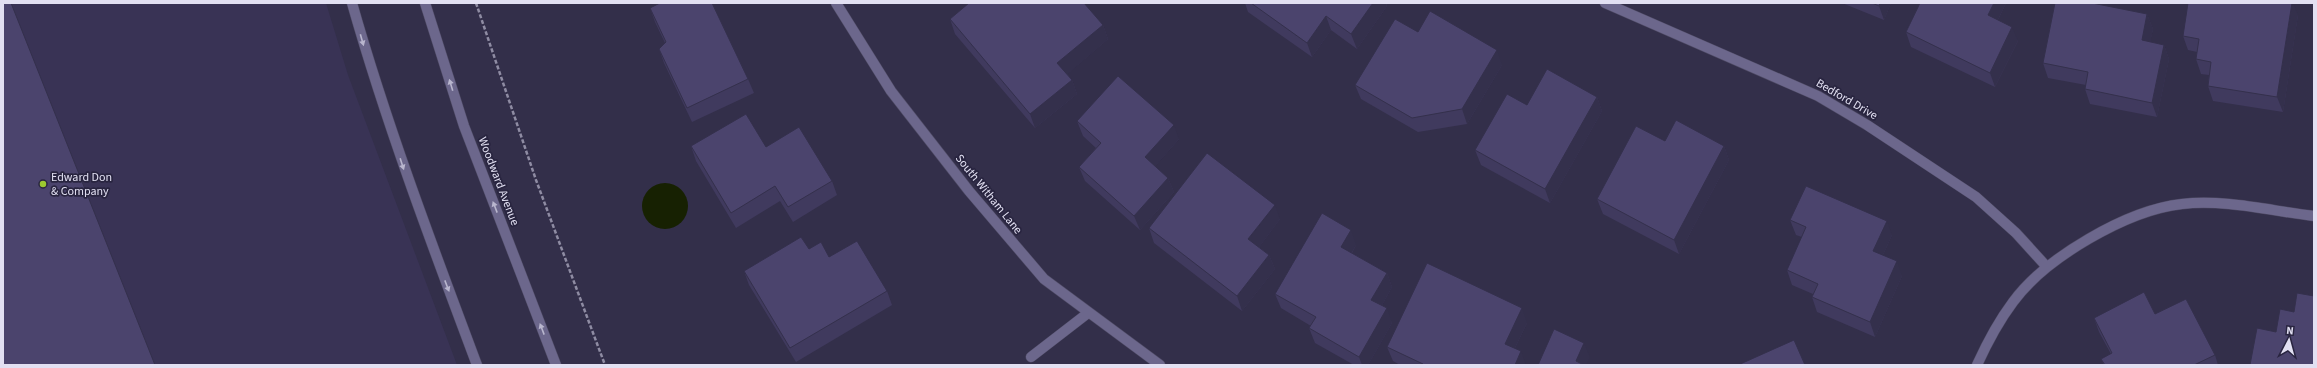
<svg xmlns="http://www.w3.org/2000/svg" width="2317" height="368" viewBox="0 0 2317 368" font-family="'Source Sans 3',sans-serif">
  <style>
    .built { fill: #393355 }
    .water { fill: #172102 }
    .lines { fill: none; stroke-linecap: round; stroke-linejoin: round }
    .minor-casing { stroke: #4f4b65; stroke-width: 11 }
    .path { stroke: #8f8ca3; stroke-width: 2.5; stroke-dasharray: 4 2; stroke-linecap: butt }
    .minor { stroke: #6c678c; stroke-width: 10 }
    .wall { fill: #403a5e }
    .shaded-wall { fill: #34304c }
    .building { fill: #4b446d; stroke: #34304c }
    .oneway { fill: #b9b6ce }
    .poi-dot { fill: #9dca30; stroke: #292540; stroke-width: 1.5 }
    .labels { text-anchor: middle; stroke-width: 3.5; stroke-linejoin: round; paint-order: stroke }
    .street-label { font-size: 12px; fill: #e2e0f2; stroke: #292540 }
    .poi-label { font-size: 12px; fill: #e2e0f2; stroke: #292540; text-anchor: start }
  </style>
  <rect width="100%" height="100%" fill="#332f4a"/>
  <!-- built -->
  <path class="built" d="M3,3H326L348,75L457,365H3Z"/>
  <!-- water -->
  <path class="water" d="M642 206a23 23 0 1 1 46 0a23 23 0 1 1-46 0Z"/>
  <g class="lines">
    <defs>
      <path id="minor" d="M352,3C387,126 432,245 477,365
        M425,3L464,126L556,365
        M836,3L891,91L969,191L1044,279L1160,365
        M1605,3L1818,96L1867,125L1976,197L2016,233L2046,266
        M1031,357L1088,313
        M1977,365C1987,343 1998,322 2013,302C2045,258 2127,210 2182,204C2225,199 2271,211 2314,216"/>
    </defs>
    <!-- minor casing -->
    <use href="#minor" class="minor-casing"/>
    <!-- path -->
    <path class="path" d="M476,3L536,180L605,365"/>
    <!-- minor -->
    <use href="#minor" class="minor"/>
  </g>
  <!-- wall -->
  <path class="wall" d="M1245,3H1386L1387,6L1357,49L1331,30L1312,57L1248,12Z
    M1842,3H1891L1884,20Z
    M1920,3H2006L1998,20L2018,41L1995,87L1911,47L1906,32Z
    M2055,3H2097L2096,4L2147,14L2153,29L2150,42L2164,45L2169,59L2157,117L2090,104L2085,89L2086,85L2048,78L2043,63Z
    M650,8L748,79L754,93L692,122L664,63L659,49L665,43L655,22Z
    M2298,15L2283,112L2213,101L2208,86L2209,75L2201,74L2196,59L2197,52L2188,50L2183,36Z
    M950,19L1103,25L1108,39L1067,74L1072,80L1077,94L1035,128L955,34Z
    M1418,32L1502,65L1467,124L1418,132L1361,99L1355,85Z
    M1597,97L1602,111L1550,203L1481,165L1475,150L1527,105Z
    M1077,121L1179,139L1155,166L1168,178L1174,192L1140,230L1085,181L1079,167L1096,148L1083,136Z
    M1665,141L1724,146L1729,160L1679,254L1603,214L1597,199Z
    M691,146L766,147L832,181L837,195L793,222L780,201L736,228L696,161Z
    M1280,219L1259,247L1269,255L1275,269L1242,311L1154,243L1149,228Z
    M1790,220L1892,235L1883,255L1902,276L1875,337L1817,312L1812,297L1813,294L1792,285L1787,270L1802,237L1796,235Z
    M1356,245L1352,253L1387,273L1392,287L1382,305L1392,323L1368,365H1354L1315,343L1309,328L1311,326L1281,308L1275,294Z
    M809,249L829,257L887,291L892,305L796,362L749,285L744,271Z
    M2155,314L2215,355L2218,365H2104L2101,359L2111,354L2099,332L2094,318Z
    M1527,323L1515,348L1526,365H1400L1393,361L1387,347Z"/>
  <!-- shaded-wall -->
  <path class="shaded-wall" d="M1373,3H1386L1387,6L1357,49L1351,34Z
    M1880,3H1891L1884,20L1879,6Z
    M1994,3H2006L1993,30L1988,15Z
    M2292,3H2293L2298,15L2283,112L2277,97Z
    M2147,14L2153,29L2148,54L2142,40Z
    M1326,16L1331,30L1312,57L1307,43Z
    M1103,25L1108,39L1063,78L1057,63Z
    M2012,27L2018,41L1995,87L1990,73Z
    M2164,45L2169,59L2157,117L2152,103Z
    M1497,50L1502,65L1467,124L1462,109Z
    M1072,80L1077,94L1035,128L1030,114Z
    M1597,97L1602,111L1550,203L1545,189Z
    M1174,125L1179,139L1151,171L1145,157Z
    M1724,146L1729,160L1679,254L1674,240Z
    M1168,178L1174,192L1140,230L1134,216Z
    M1275,205L1280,219L1254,254L1248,239Z
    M1887,221L1892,235L1878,266L1873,251Z
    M1351,230L1356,245L1347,261L1341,247Z
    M1269,255L1275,269L1242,311L1237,296Z
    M1897,261L1902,276L1875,337L1870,322Z
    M1387,273L1392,287L1377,314L1371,300Z
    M1387,308L1392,323L1368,365H1362L1359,357Z
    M1522,308L1527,323L1510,358L1505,344Z
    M1584,343L1590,357L1586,365H1577L1576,361Z
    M1521,351L1526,365H1515Z"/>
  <!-- building -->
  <path class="building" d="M3,3H11L155,365H3Z
    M660,3H712L748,79L687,108L659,49L666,42L650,8Z
    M969,3H1084L1103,25L1057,63L1072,80L1030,114L950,19Z
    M1251,3H1373L1351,34L1326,16L1307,43Z
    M1872,3H1880L1879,6Z
    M1920,3H1994L1988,15L2012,27L1990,73L1906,32Z
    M2055,3H2092L2147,14L2142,40L2164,45L2152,103L2085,89L2088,72L2043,63Z
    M2188,3H2292L2277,97L2208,86L2211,62L2196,59L2199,39L2183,36Z
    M1430,11L1497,50L1462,109L1412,118L1355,85L1395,19L1418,32Z
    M1547,69L1597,97L1545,189L1475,150L1507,94L1527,105Z
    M1118,76L1174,125L1145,157L1168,178L1134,216L1079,167L1101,143L1077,121Z
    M746,114L766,147L799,127L832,181L788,207L775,186L731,213L691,146Z
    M1676,120L1724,146L1674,240L1597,199L1636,126L1665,141Z
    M1207,153L1275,205L1248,239L1269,255L1237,296L1149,228Z
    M1806,186L1887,221L1873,251L1897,261L1870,322L1812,297L1818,284L1787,270L1806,227L1790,220Z
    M1322,213L1351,230L1341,247L1387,273L1371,300L1387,308L1359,357L1309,328L1316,317L1275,294Z
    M801,237L809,249L821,242L829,257L857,241L887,291L790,348L744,271Z
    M1427,263L1522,308L1505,344L1521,351L1515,365H1423V364L1387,347Z
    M2144,292L2155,314L2186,299L2215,355L2194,365H2105L2101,359L2112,353L2094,318Z
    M2297,293L2314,296V365H2250L2257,328L2276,332L2280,309L2294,312Z
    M1554,329L1584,343L1576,361L1584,365H1538Z
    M1794,340L1805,365H1738Z"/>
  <!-- one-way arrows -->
  <defs><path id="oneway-solid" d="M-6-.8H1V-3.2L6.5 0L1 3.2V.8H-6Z"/></defs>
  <g class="oneway">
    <use href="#oneway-solid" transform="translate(362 40) rotate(74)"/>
    <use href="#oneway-solid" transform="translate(451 85) rotate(-107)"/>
    <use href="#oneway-solid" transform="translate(402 164) rotate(72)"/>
    <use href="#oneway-solid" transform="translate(495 207) rotate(-111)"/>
    <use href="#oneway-solid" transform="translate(447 286) rotate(69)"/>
    <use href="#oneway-solid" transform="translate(542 329) rotate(-111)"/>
  </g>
  <!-- markers -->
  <circle class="poi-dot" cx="43" cy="184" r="4"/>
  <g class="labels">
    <!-- street labels -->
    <g class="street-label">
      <text transform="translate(1847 99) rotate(30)" y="4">Bedford Drive</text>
      <text transform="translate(499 181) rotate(69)" y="4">Woodward Avenue</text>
      <text transform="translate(989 194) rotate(51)" y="4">South Witham Lane</text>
    </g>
    <!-- poi labels -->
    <g class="poi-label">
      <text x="51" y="181">Edward Don<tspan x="51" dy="14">&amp; Company</tspan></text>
    </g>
  </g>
  <!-- border -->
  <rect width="2317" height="368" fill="none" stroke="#e2e0f2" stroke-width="8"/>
  <!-- north arrow -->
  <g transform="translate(2289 340) rotate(6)" stroke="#292540" stroke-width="3" paint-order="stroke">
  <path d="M0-3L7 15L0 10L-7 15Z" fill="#e2e0f2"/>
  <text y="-6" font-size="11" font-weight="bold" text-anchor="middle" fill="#e2e0f2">N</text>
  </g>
</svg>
